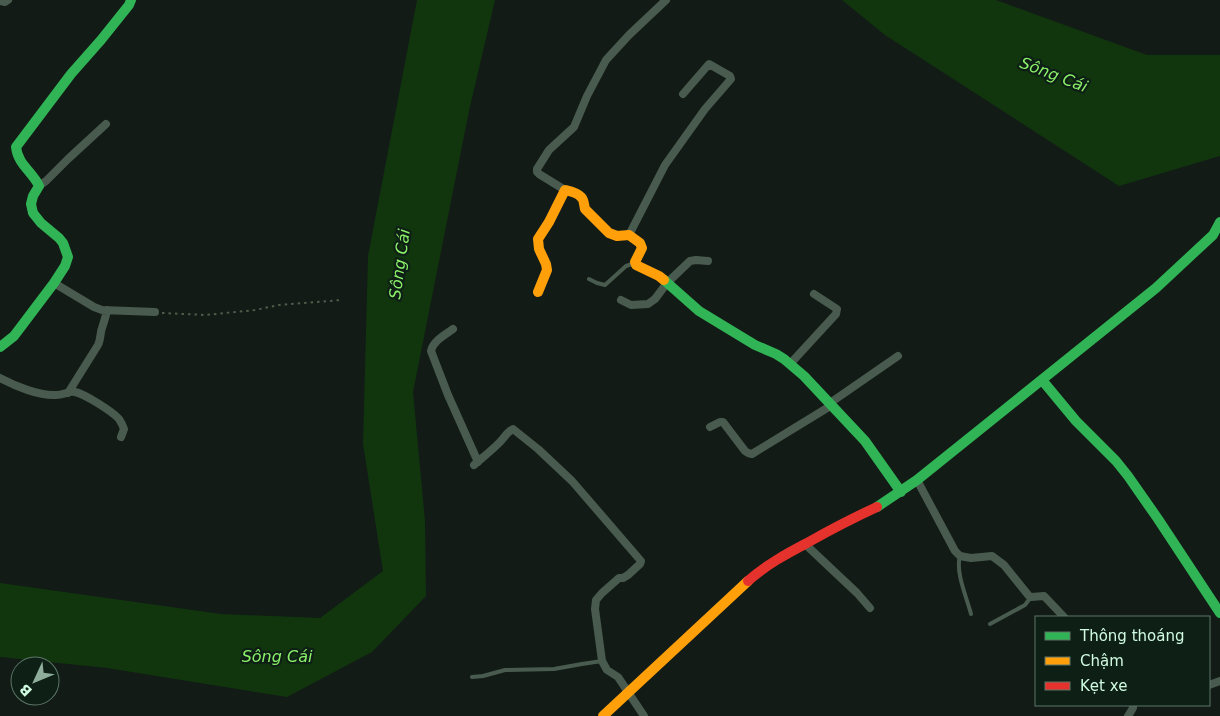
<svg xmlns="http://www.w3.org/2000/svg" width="1220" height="716" viewBox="0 0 1220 716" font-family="'DejaVu Sans',sans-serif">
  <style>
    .water { fill: #11360e }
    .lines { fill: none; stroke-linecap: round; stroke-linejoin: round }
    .path { stroke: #4e5c49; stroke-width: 2; stroke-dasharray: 2.5 4; stroke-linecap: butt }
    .lane { stroke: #485b4e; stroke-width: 4 }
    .street { stroke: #485b4e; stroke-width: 8 }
    .fast { stroke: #30b455; stroke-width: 10 }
    .slow { stroke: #ff9f0a; stroke-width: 10 }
    .jam { stroke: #e5322d; stroke-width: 10 }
    .labels { text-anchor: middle; stroke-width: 4.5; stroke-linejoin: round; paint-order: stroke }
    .water-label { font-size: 16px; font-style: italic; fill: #8bf168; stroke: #0e1f16 }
  </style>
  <rect width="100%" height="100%" fill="#121b16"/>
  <!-- water -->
  <path class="water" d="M417,0H495L469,111L413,392L425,521L426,596L372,652L287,697L107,668L0,657V583L221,614L320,618L383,571L363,444L368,256Z
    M842,0H996L1147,55H1220V156L1119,186L885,35Z"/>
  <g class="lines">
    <!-- path -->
    <path class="path" d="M162,313L206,315L255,310L279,305L341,300"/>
    <!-- lane -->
    <path class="lane" d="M589,279L597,283L605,285L626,266L635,263
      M960,556C955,572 967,598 971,614
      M990,624L1025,605L1031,597
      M472,677L483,676L505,670L554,669L582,664L602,661"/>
    <!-- street -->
    <path class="street" d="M0,1L5,2L8,0
      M39,186L46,181L68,159L106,124
      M565,190L539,174L537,172V169L549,150L574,127L587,96L606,60L629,35L666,0
      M629,235L665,165L705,109L731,79L730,76L709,64L683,94
      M54,283L94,307L102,310L155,312
      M621,300L631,305L648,304L655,299L667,283L690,261L696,260L708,261
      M453,329C445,335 433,341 431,351L448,395L478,462
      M790,364L836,314L837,309L814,294
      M0,378C15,386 39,396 56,395C63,395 69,391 75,392C85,394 113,412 119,419C121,422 123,426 124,429L121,437
      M68,393L98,345C101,339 100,333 102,328C104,322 106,316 107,310
      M830,403L898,356
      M710,427L720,422H723L745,451L748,453L752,454L832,405
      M474,465C482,458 491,451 499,443C504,438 507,432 513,429L538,449L572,481L641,561L640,564L628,575L623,578H619L602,593L596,600L595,609L602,661L607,670L618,677L644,716
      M917,480L955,551L960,556L971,558L992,556L1004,565L1029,596L1031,597L1044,596L1064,617
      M805,544L857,593L870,608
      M1209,685L1220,681
      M1128,716L1133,708V705"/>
    <!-- fast -->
    <path class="fast" d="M664,280L699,311L755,345L776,354L784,359L804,376L865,441L901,492
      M0,347L14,336L54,283L65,266L68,257L63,243L59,238L41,223L33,213L31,204L33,196L39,186C32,171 18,165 16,147L71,74L101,40L129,5L131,0
      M1042,380L1076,421L1116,461L1128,476L1158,519L1220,613
      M877,507L917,480L1156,288L1213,235L1220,222"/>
    <!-- slow -->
    <path class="slow" d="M538,292L547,270L546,264L539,249L538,239L549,222L565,190C569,191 578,193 581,197C584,199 584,205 585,209L609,233L617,236L629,235L640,243L642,248L635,262L636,265L659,276L664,280
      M603,716L748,581"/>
    <!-- jam -->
    <path class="jam" d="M748,581C766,565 786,554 807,543C830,530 853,518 877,507"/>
  </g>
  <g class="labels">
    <!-- water labels -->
    <g class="water-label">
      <text transform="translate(1054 74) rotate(21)" y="6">Sông Cái</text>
      <text transform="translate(399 264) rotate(-82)" y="6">Sông Cái</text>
      <text x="277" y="662">Sông Cái</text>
    </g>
  </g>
  <!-- legend -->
  <rect x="1035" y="616" width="175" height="90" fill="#0e1f16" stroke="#5c7767"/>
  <rect x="1045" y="632" width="25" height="8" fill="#30b455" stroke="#5c7767"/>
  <text x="1080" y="641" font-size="15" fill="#d0fbe1">Thông thoáng</text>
  <rect x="1045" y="657" width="25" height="8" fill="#ff9f0a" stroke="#5c7767"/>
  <text x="1080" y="666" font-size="15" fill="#d0fbe1">Chậm</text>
  <rect x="1045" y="682" width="25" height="8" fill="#e5322d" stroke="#5c7767"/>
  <text x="1080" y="691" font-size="15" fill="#d0fbe1">Kẹt xe</text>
  <!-- north arrow -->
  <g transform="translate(35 681) rotate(226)"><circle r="24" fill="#0e1f16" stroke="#5c7767"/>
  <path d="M0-4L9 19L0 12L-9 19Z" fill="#8ead9a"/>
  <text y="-8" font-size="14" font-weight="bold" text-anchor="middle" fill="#d0fbe1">B</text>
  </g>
</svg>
